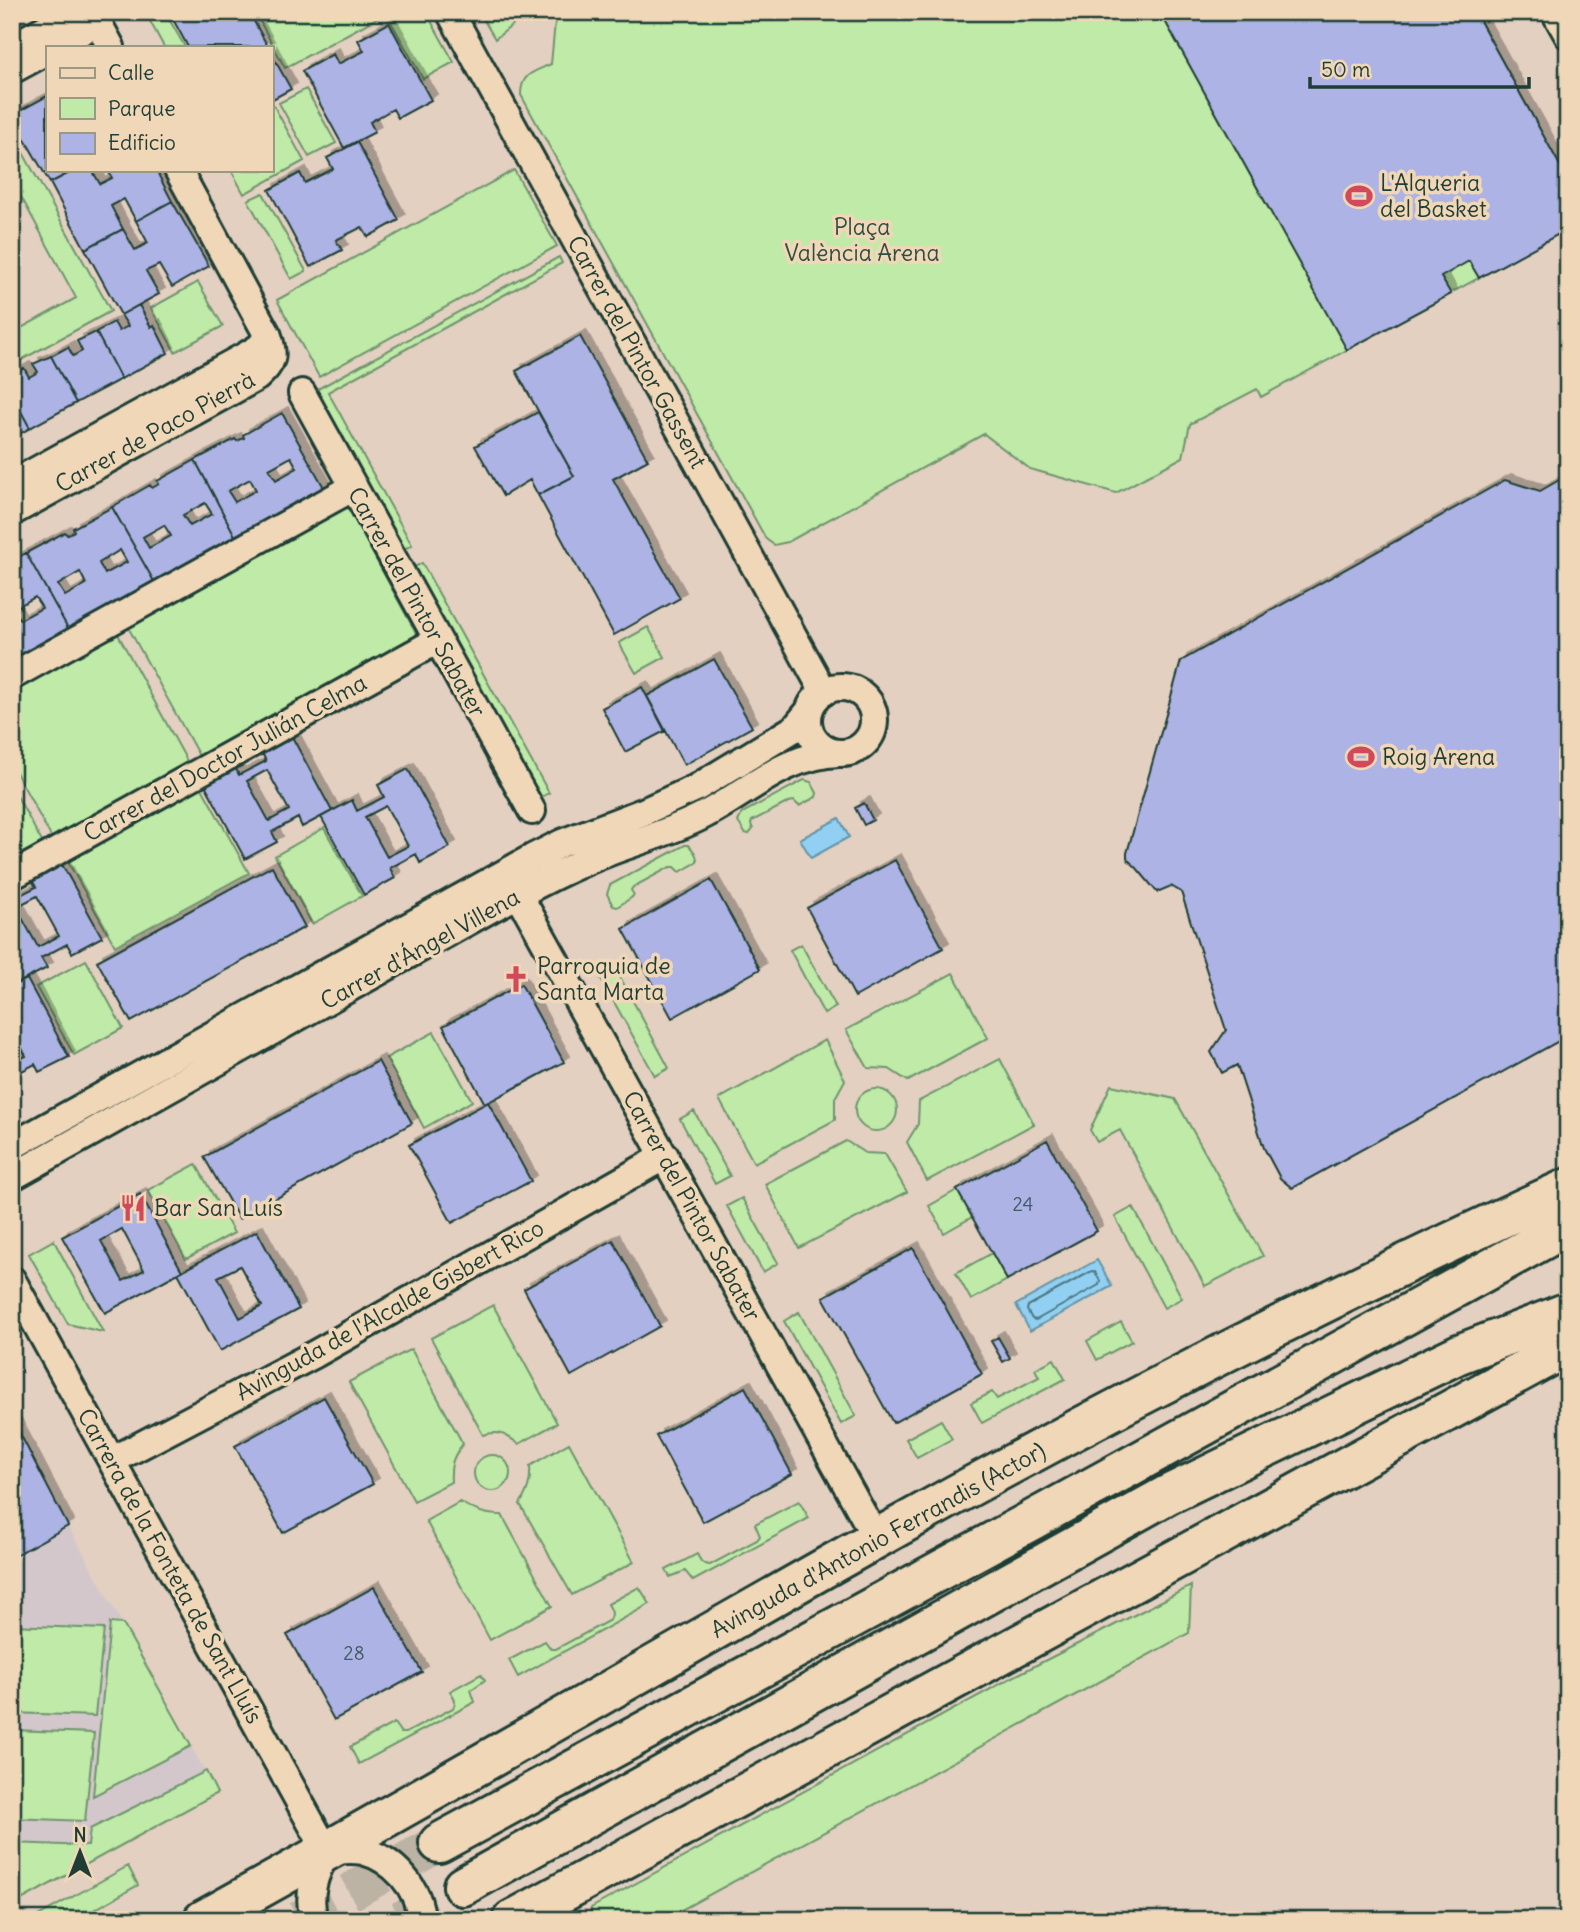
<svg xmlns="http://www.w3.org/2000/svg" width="1580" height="1932" viewBox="0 0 1580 1932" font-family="Delius,sans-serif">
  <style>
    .built { fill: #d3c7cc }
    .green { fill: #bfeaa7; stroke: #6f946e; stroke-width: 2 }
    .water { fill: #92d0f3; stroke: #6495a7; stroke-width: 2 }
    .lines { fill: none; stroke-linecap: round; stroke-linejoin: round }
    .shore { stroke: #4d7880; stroke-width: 2 }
    .building { fill: #adb3e4; stroke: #1f3d34; stroke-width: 2; fill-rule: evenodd; filter: url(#shadow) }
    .primary-tunnel { stroke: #bcb3a5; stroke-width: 38; stroke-dasharray: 38 19; stroke-linecap: butt }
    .street-casing { stroke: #1f3d34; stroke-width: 32 }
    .primary-casing { stroke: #1f3d34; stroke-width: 44 }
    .street { stroke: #f0d7b8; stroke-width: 26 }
    .primary { stroke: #f0d7b8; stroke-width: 38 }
    .labels { text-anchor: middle; stroke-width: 7; stroke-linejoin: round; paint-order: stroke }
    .number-label { font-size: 19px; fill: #425a60 }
    .poi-label { font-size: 23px; fill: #1f3d34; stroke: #f0d7b8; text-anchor: start }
    .park-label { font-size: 23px; fill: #2f4e40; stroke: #f0d7b8 }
    .street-label { font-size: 23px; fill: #1f3d34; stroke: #f0d7b8 }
  </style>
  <defs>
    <filter id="shadow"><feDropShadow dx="6" dy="-6" stdDeviation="0" flood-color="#0004"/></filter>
  </defs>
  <rect width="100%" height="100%" fill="#e3d0c1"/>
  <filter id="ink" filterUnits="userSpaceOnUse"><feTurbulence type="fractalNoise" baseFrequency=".0143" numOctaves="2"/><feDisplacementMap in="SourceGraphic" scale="14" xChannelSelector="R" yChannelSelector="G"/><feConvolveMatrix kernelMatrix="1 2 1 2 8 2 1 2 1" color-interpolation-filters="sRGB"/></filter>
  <g filter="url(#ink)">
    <!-- built -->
    <path class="built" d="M12,1420L68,1526L217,1793L12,1905Z"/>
    <!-- green -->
    <path class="green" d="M145,12H165L185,47H164Z
      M255,12H388L285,68Z
      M409,12H426L454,62L423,79L391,22Z
      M479,12H529L495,39Z
      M556,12H1475L1568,180V229L1261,397L1257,389L1190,424L1183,457L1116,493L1030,469L984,434L788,542L774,545L766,539L521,95C521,73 534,72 551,64Z
      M306,89L336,143L309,157L279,103Z
      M274,106L304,161L244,194L231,170H271V108Z
      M12,133L111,311L12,365V333L76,298L12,180Z
      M514,170L557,246L319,377L277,300Z
      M263,193L306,271L291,279L248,200Z
      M559,257L562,263L328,392L412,545L402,550L314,391Z
      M198,282L223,326L175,352L151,308Z
      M343,499L422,644L204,765L124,620Z
      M422,563L549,793L538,799L411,569Z
      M114,627L193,772L56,846L12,765V682Z
      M648,627L665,657L636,673L619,643Z
      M804,780L811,782L817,793L816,797L799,806L794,801L789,802L752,821L751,824L753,829L749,834L745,833L738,822L742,813Z
      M198,781L249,873L115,946L64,855Z
      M12,787L47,851L12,870Z
      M324,828L362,896L312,924L275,856Z
      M685,845H688C693,849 698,856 697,862L680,872L675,867H670L633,887L631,890L634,895L631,898L617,907L613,906L607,894L610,885Z
      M801,944L836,1007L824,1014L790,950Z
      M86,960L123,1028L74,1055L36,987Z
      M613,964L669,1068L655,1076L598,973Z
      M953,973L988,1038L908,1081L889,1069L868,1068L846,1030Z
      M434,1032L472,1101L424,1128L386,1058Z
      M825,1040L845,1080L835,1098V1120L754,1163L719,1099Z
      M1000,1059L1034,1124L927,1181L907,1142L918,1124L919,1101Z
      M1111,1085L1175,1099L1263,1256L1205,1286L1120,1130L1097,1142L1090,1130Z
      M855 1110a21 21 0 1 1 42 0a21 21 0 1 1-42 0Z
      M694,1111L730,1176L715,1184L680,1119Z
      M846,1141L865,1153L885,1154L907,1192L799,1248L765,1184Z
      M196,1164L234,1233L186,1259L148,1190Z
      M957,1190L972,1217L944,1233L929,1206Z
      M742,1198L778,1263L763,1272L727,1206Z
      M1133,1207L1182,1298L1164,1308L1115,1217Z
      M54,1240V1241L103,1332L68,1324L29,1254Z
      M992,1253L1007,1280L971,1300L956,1273Z
      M493,1305L557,1423L519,1444C506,1435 500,1430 483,1435L431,1338Z
      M799,1312L856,1416L841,1424L784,1321Z
      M1121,1322L1132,1341L1097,1360L1087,1341Z
      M411,1349L463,1444C452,1457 450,1466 451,1482L414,1501L349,1382Z
      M1054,1359L1065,1379L982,1423L971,1403L992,1392L997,1399L1039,1377L1035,1369Z
      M941,1420L952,1439L917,1458L906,1439Z
      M569,1443L634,1562L572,1595L520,1504C528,1491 531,1481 530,1466Z
      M474 1473a18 18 0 1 1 36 0a18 18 0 1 1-36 0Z
      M799,1501L809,1518L693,1581L685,1571L670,1577L666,1570L697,1554C700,1560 702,1565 710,1565L757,1540L760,1536L755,1524Z
      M460,1502C475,1511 485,1515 502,1515L552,1606L490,1640L426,1521Z
      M1191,1586L1189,1633L663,1920H590L591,1908L598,1904L1009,1679Z
      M639,1587L650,1604L518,1677L509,1660L545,1641L551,1649H556L610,1620C614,1613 611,1610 608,1604Z
      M110,1623L123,1624L191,1746L93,1796Z
      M12,1625L104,1629L95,1716L12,1713Z
      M481,1674L485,1680L471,1690L475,1702L359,1764L350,1747L394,1723L401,1733H406L453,1708C457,1701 454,1697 450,1691Z
      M12,1730L94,1733L85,1821L12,1818Z
      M206,1771L217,1793L12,1905V1843L88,1846L90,1829Z
      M128,1866L138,1885L76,1920H31Z"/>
    <!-- water -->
    <path class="water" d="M839,818L849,837L811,858L800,839Z
      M1097,1260L1112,1286L1030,1331L1016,1305Z"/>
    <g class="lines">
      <!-- shore -->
      <path class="shore" d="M1092,1271L1095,1272L1100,1281L1099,1285L1036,1320L1032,1319L1027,1310L1028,1306Z"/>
    </g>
    <!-- building -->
    <path class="building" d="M169,12H249L268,47H188Z
      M1160,12H1475L1568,180V229L1479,278L1469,261L1441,277L1451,294L1347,350Z
      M389,23L431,100L398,118L393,109L370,122L375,132L344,148L302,71L333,54L338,64L364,51L358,40Z
      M271,53L291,89L271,100Z
      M47,96V170H75L50,183L12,117V115Z
      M357,142L399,220L368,237L362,227L336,240L342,250L310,267L269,190L300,173L305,183L333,169L327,158Z
      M75,170H92L100,184L112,178L108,170H156L172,201L136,221L124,199L111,206L123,229L85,249L50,183Z
      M172,201L209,266L172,287L159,265L146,271L159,294L121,315L85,249L123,229L135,250L148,243L136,221Z
      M139,305L151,327L154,325L168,353L121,379L96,332L114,322L119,331L128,326L121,315Z
      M96,332L121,379L76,403L51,356L68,347L73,356L82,351L77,341Z
      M580,336L648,460L613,479L680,598L614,635L538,495L574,476L516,371Z
      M51,356L76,403L30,428L12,395V375L24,368L29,377L38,372L33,364Z
      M12,395L30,428L12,438Z
      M538,412L574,476L538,495L530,480L503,496L475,446Z
      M282,413L330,498L241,547L195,460L235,439L237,441L244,438L243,435ZM291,457L297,468L276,480L269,469ZM250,479L256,490L235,502L228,491Z
      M195,460L241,547L160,592L112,507L150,485L152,488L159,484L157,481ZM205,503L212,514L190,526L183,515ZM164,525L171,536L149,548L143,537Z
      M1568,475V1036L1292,1188L1280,1178L1264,1148L1237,1065L1222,1073L1211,1052L1226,1030L1181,892L1171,886L1157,892L1136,867L1128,860L1127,857V853L1181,661L1505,480L1540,491Z
      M112,507L160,592L74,639L26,553L65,532L67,535L74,531L73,528ZM120,550L127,562L105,574L99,563ZM80,572L86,584L65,596L58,585Z
      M26,553L74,639L12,672V561ZM35,597L42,608L20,620L13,609Z
      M714,659L752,727L684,765L647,696Z
      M642,687L665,731L625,752L602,708Z
      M290,733L332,811L302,827L298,818L272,832L277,842L245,859L203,781L234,765L239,775L266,761L260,749Z
      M408,769L450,847L420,863L416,854L390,868L395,878L364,895L321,817L352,800L357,811L384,797L378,785Z
      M267,770L289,810L269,821L247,781Z
      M864,803L873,820L864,825L855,808Z
      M386,806L408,846L387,857L365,817Z
      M59,859L102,937L72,953L67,944L41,958L47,968L14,985L12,982V899L36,887L29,875Z
      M895,860L943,948L855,997L807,908Z
      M272,866L305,927L131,1022L97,961Z
      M711,880L760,969L672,1018L623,929Z
      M37,896L59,936L38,947L16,907Z
      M27,979L69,1057L39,1072L35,1064L12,1076V986Z
      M521,984L564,1062L485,1104L443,1026Z
      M12,1030L26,1056L12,1063Z
      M378,1061L412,1123L239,1219L204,1157Z
      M488,1102L531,1181L452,1223L409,1145Z
      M1047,1140L1097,1231L1007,1280L957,1190Z
      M140,1194L182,1271L105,1313L62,1237Z
      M122,1229L144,1270L123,1281L101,1241Z
      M257,1231L299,1309L220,1351L178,1273Z
      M613,1240L660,1326L571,1376L524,1289Z
      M913,1248L982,1374L893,1423L823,1297Z
      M240,1266L262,1306L240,1318L218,1277Z
      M998,1337L1010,1358L1003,1362L991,1341Z
      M745,1387L792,1474L703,1522L656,1436Z
      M324,1397L373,1484L283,1533L235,1446Z
      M15,1424L68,1526L12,1557V1425Z
      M374,1587L422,1672L334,1720L287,1635Z"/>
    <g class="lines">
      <!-- primary-tunnel -->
      <path class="primary-tunnel" d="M299,1920L439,1843
        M401,1920L463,1886"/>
      <defs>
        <path id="street" d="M92,12L111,47
          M450,12L824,692
          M1555,12L1568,35
          M12,47L75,12
          M53,47L98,22
          M12,70L47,51
          M302,393L532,811
          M12,484L247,355L260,347L268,336
          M12,512L257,377C273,362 275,357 268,336L178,170
          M12,676L354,487
          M808 720a33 33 0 1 1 66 0a33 33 0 1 1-66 0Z
          M12,876L438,640
          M510,879L876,1538
          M12,1146L532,858L562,843L643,812L696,788L795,728L809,711
          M12,1177L492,908C531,888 569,867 609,852C641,840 674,831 704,815C750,791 785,755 839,753
          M12,1280L327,1852
          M113,1460L315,1354L665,1156
          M329,1852C340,1850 351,1849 363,1851C393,1859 420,1888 421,1920
          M314,1920C307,1895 314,1874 327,1852"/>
        <path id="primary" d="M439,1843L1027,1523L1568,1226
          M463,1886L1167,1495L1459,1354L1568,1312
          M203,1920C428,1796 650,1666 874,1540C1100,1413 1331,1295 1568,1188
          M512,1920L1568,1346"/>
      </defs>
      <!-- street casing -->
      <use href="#street" class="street-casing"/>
      <!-- primary casing -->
      <use href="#primary" class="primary-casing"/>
      <!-- street -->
      <use href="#street" class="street"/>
      <!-- primary -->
      <use href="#primary" class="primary"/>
    </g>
  </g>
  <!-- icons -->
  <defs>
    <symbol id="stadium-bare" viewBox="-9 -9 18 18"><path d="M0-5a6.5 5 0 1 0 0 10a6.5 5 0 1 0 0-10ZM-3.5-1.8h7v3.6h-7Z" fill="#d1495b" stroke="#f0d7b8" stroke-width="2.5" paint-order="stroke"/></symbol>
    <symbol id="church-bare" viewBox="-9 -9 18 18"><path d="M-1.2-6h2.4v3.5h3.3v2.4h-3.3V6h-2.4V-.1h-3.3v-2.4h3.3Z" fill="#d1495b" stroke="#f0d7b8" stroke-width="2.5" paint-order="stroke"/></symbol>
    <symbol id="restaurant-bare" viewBox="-9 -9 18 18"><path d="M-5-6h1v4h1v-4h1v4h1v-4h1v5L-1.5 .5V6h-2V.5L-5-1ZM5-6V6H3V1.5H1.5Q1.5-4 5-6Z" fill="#d1495b" stroke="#f0d7b8" stroke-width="2.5" paint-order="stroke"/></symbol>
  </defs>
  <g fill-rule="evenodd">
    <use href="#stadium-bare" x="1340" y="177" width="38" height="38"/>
    <use href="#stadium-bare" x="1342" y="738" width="38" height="38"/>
    <use href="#church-bare" x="497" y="960" width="38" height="38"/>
    <use href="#restaurant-bare" x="114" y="1189" width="38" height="38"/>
  </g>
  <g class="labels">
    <!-- number labels -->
    <g class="number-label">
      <text x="1023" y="1211">24</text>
      <text x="354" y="1660">28</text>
    </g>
    <!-- poi labels -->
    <g class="poi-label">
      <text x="1380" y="191">L'Alqueria<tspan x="1380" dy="26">del Basket</tspan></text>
      <text x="1382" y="765">Roig Arena</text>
      <text x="537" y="974">Parroquia de<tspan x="537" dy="26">Santa Marta</tspan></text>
      <text x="154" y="1216">Bar San Luís</text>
    </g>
    <!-- park labels -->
    <g class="park-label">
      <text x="862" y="235">Plaça<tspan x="862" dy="26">València Arena</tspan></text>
    </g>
    <!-- street labels -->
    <g class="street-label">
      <text transform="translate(637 352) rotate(61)" y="8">Carrer del Pintor Gassent</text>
      <text transform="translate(155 432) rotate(-29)" y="8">Carrer de Paco Pierrà</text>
      <text transform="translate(417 602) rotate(61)" y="8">Carrer del Pintor Sabater</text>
      <text transform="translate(225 758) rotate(-29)" y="8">Carrer del Doctor Julián Celma</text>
      <text transform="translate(420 949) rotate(-29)" y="8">Carrer d'Ángel Villena</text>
      <text transform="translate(692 1206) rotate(61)" y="8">Carrer del Pintor Sabater</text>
      <text transform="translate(390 1310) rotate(-29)" y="8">Avinguda de l'Alcalde Gisbert Rico</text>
      <text transform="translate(878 1540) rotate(-29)" y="8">Avinguda d'Antonio Ferrandis (Actor)</text>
      <text transform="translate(170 1566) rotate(61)" y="8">Carrera de la Fonteta de Sant Lluís</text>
    </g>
  </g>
  <!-- margin -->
  <rect width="1580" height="1932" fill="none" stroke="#f0d7b8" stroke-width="42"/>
  <rect x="21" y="21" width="1538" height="1890" fill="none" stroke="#1f3d34" stroke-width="2.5" filter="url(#ink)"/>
  <!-- legend -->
  <rect x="46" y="46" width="228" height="126" fill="#f0d7b8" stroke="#9c9983" stroke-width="2"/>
  <rect x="60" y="68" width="35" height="10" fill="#f0d7b8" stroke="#9c9983" stroke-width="2"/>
  <text x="108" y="80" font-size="21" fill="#1f3d34">Calle</text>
  <rect x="60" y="98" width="35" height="21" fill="#bfeaa7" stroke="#9c9983" stroke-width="2"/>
  <text x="108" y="116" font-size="21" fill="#1f3d34">Parque</text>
  <rect x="60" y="133" width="35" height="21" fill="#adb3e4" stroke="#9c9983" stroke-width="2"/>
  <text x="108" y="150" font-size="21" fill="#1f3d34">Edificio</text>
  <!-- north arrow -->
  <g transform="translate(80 1852)" stroke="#f0d7b8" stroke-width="5" paint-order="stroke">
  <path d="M0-5L12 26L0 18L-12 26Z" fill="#1f3d34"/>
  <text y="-10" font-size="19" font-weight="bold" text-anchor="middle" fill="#1f3d34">N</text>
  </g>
  <!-- scale -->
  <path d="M1310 77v10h219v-10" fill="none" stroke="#1f3d34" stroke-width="3.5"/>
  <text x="1321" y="77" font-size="21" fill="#1f3d34" stroke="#f0d7b8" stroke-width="5" paint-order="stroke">50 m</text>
</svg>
